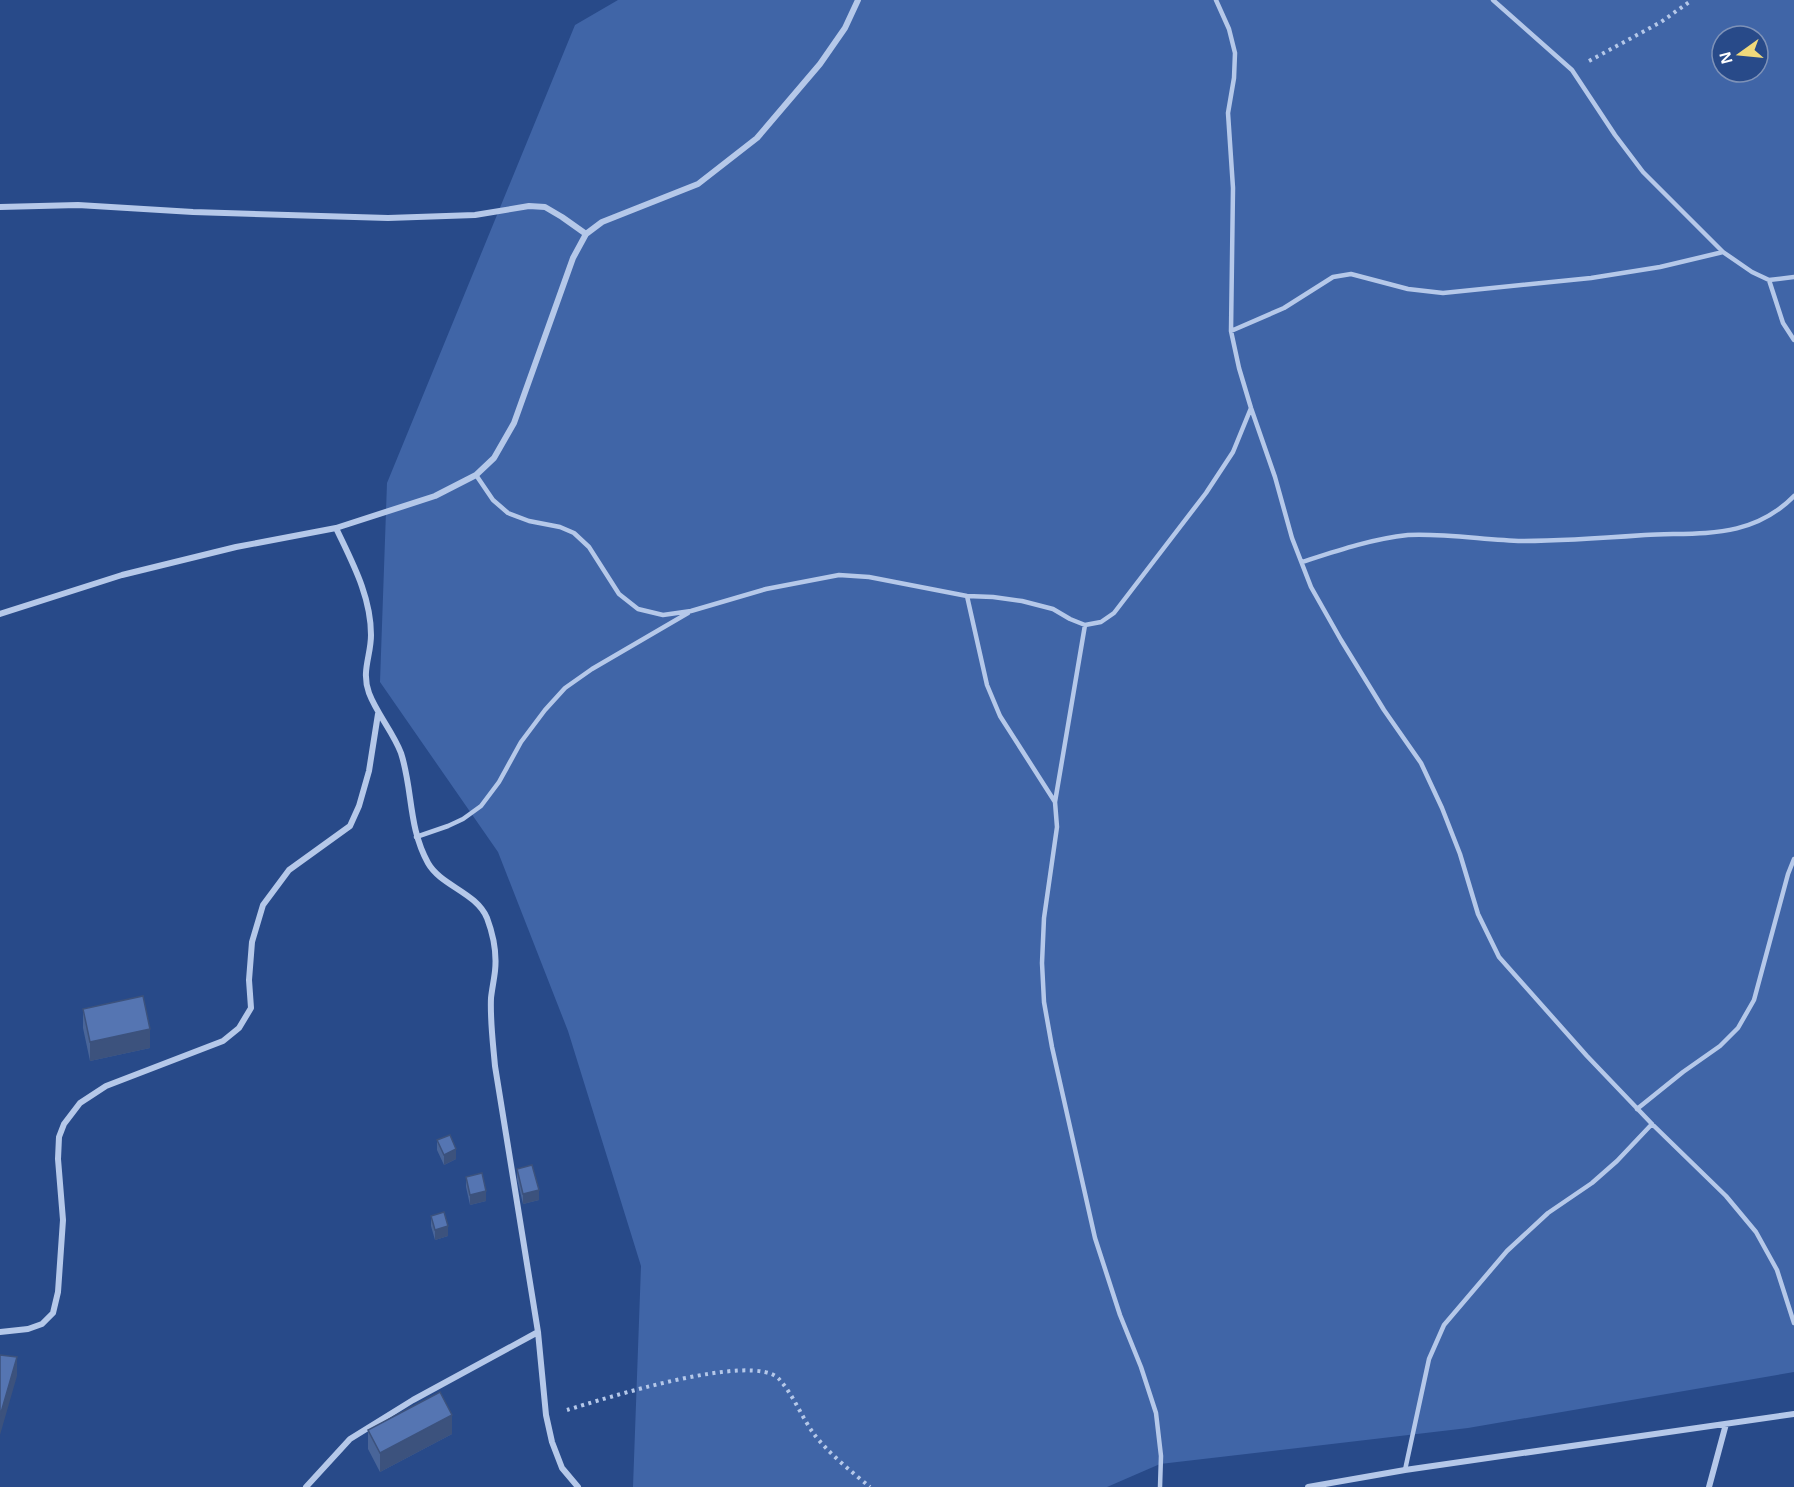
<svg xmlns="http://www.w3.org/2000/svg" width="1794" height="1487" viewBox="0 0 1794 1487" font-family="Helvetica,sans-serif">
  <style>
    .green { fill: #4065a7; fill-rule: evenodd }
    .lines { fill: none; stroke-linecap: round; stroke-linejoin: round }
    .path { stroke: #b5c8e9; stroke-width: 4; stroke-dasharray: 3 4.5; stroke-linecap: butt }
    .service { stroke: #b5c8e9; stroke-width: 4.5 }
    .minor { stroke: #b5c8e9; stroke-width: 6 }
    .wall { fill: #496599 }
    .shaded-wall { fill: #3c527d }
    .building { fill: #5575b2; stroke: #3c527d; stroke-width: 1.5 }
  </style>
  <rect width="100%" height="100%" fill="#284a89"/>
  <!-- green -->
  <path class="green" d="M618,0H1794V1372L1468,1428L1160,1464L1107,1487H633L641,1266L568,1031L498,852L380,682L387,483L575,25ZM1722,36H1758V72H1722Z"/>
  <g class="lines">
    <!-- path -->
    <path class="path" d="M1589,61L1661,22L1692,0
      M567,1410C603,1399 753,1351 779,1379C793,1394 802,1418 814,1434C826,1451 853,1473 870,1487"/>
    <!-- service -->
    <path class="service" d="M1216,0L1229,29L1235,53L1234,78L1228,113L1233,188L1231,331L1239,368L1251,408L1275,477L1292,538L1311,587L1341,640L1384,710L1421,763L1442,808L1460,854L1478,914L1499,957L1587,1056L1652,1124L1726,1196L1756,1232L1777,1270L1794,1323
      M1493,0L1572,70L1615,135L1643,172L1723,252L1752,272L1769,280L1794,277
      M1769,280L1783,323L1794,340
      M1231,331L1284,308L1333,277L1351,274L1408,289L1443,293L1591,278L1660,267L1723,252
      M476,475L493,500L508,513L529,521L560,527L574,533L589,547L619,594L638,609L663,615L691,611L766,589L839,575L869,577L967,596L993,597L1022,601L1053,609L1070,619L1085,625L1101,622L1114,613L1206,493L1233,452L1251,408
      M1302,562C1336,551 1371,539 1408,535C1443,533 1486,540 1522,541C1563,541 1604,538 1645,535C1700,532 1751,540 1794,496
      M967,596L987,685L1000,716L1055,802L1057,827L1044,918L1042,963L1044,1002L1052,1047L1095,1238L1120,1315L1141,1367L1156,1413L1161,1456L1160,1487
      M1055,802L1085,625
      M416,837L448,826L463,819L481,806L499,782L521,742L545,710L565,688L592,669L688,613
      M1637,1109L1683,1072L1720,1046L1738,1028L1754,1000L1788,874L1794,859
      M1405,1470L1429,1359L1444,1325L1507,1251L1548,1213L1592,1183L1617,1161L1652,1124"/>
    <!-- minor -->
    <path class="minor" d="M0,207L78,205L193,212L388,218L475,215L529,206L545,207L562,217L586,234
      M336,528C352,562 371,596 371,635C371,656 361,671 369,693C377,714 393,732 401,753C413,790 408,827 428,863C441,886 476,892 487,918C493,934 497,953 495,971C494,980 492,989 491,998C490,1021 493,1043 495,1066L538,1332L546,1415L552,1442L562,1468L578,1487
      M0,614L122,575L236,547L336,528L435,496L476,475L494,458L514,423L573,258L586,234L602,222L698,184L757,138L820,64L845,28L858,0
      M0,1332L28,1329L42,1324L53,1313L58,1292L63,1220L58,1159L59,1137L64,1124L80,1103L106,1086L223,1041L239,1028L251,1008L249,980L252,942L263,905L289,870L350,826L359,806L369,771L378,714
      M306,1487L350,1439L413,1400L538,1332
      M1308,1487L1405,1470L1794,1414
      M1709,1487L1726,1424"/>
  </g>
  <!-- wall -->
  <path class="wall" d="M83,1009L150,1048L90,1061L83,1028Z
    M437,1140L456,1159L444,1165L437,1150Z
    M517,1169L539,1200L523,1204L517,1179Z
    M466,1177L486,1201L470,1205L466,1187Z
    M431,1216L448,1236L435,1240L431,1226Z
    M368,1430L452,1434L380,1472L368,1449Z"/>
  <!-- shaded-wall -->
  <path class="shaded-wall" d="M150,1029V1048L90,1061V1042Z
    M456,1149V1159L444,1165V1155Z
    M539,1190V1200L523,1204V1194Z
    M486,1191V1201L470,1205V1195Z
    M448,1226V1236L435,1240V1230Z
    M17,1357V1376L0,1435V1416Z
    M452,1415V1434L380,1472V1453Z"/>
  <!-- building -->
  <path class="building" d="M143,996L150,1029L90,1042L83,1009Z
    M450,1135L456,1149L444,1155L437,1140Z
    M532,1165L539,1190L523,1194L517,1169Z
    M482,1173L486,1191L470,1195L466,1177Z
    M444,1212L448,1226L435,1230L431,1216Z
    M0,1355L17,1357L0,1416Z
    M440,1392L452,1415L380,1453L368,1430Z"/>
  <!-- north arrow -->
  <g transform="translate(1740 54) rotate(255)"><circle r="28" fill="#284a89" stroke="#7e92b8" stroke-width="1.5"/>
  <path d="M0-4.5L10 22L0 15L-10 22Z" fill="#f0d97b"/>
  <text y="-9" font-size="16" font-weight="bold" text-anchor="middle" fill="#ffffff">N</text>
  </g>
</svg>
